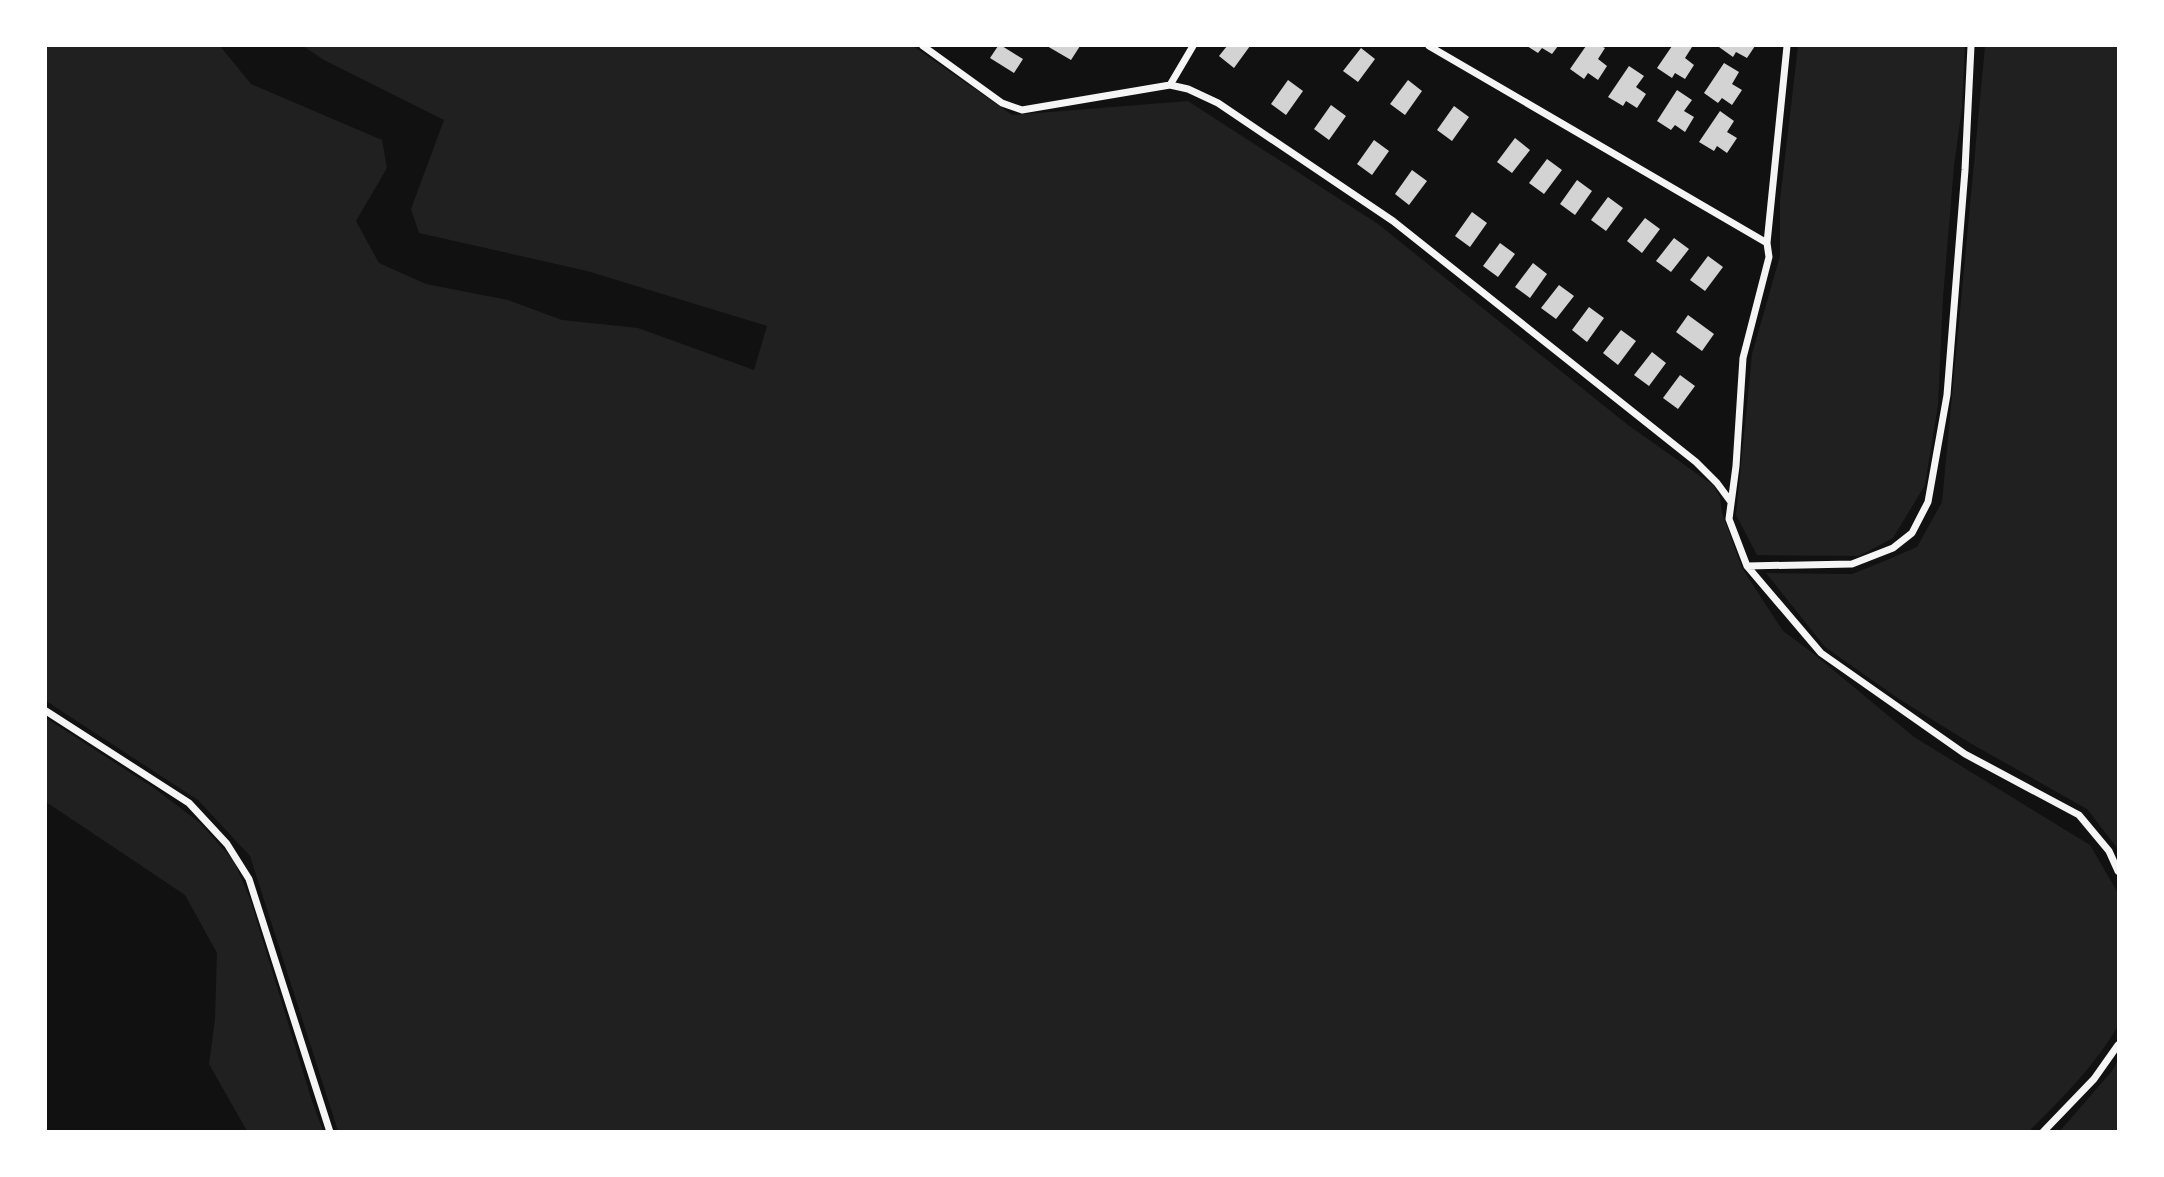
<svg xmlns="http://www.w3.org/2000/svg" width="2164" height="1177" viewBox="0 0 2164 1177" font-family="'Noto Sans',sans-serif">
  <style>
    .green { fill: #202020 }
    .building { fill: #d3d3d3 }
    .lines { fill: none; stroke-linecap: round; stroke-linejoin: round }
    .minor { stroke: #f5f5f5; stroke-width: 7 }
  </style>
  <rect width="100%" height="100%" fill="#111"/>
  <!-- green -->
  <path class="green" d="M46,46H220L251,84L382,140L387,168L356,221L379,263L426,284L508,300L562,320L638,328L754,370L767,326L587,271L419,233L411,209L444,120L324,60L303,46H913L1012,115L1188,101L1378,224L1628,425L1713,485L1720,497L1722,513L1742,568L1783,631L1814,654L1914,737L2090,845L2118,893V1026C2095,1065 2062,1099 2029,1131H338L250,856L198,800L46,701Z
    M1798,46H1965L1962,107L1954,166L1943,297L1938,405L1925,485L1893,538L1859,556L1757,555L1736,515L1752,354L1780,256V200Z
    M1985,46H2118V849L2087,809L1970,743L1899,699L1825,647L1766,573L1852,574L1882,562L1917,547L1942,502Z
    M46,718L154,788L200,823L234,861L250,899L312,1101L323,1131H247L209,1064L215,1019L217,953L185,895L46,802Z
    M2118,1060V1131H2060L2112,1071Z"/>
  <!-- building -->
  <path class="building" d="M998,46H1002L1023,59L1014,73L990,58Z
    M1047,46H1080L1071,60Z
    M1227,46H1250L1234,68L1219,56Z
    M1527,46H1558L1552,54L1542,48L1538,53Z
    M1586,46H1601L1605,48L1598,59L1607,66L1598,80L1588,73L1584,79L1570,69Z
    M1672,46L1692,47L1685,58L1694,65L1685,79L1675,73L1672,78L1657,68Z
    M1720,46H1755L1747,58L1736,52L1733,57L1719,47Z
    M1361,48L1375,59L1358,82L1343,71Z
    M1724,63L1739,72L1732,84L1742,90L1732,105L1722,98L1718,103L1704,93Z
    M1629,66L1644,76L1636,87L1646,94L1637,108L1626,101L1623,106L1608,97Z
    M1288,80L1303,91L1286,115L1271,104Z
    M1408,80L1422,91L1405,115L1390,104Z
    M1677,90L1692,100L1684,111L1694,117L1685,132L1675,125L1671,130L1657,121Z
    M1331,105L1346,116L1329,140L1314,129Z
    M1454,106L1469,117L1452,141L1437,130Z
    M1720,111L1734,121L1727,132L1737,138L1727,153L1717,146L1714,151L1699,142Z
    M1515,138L1530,150L1512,173L1497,162Z
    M1374,140L1389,151L1372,175L1357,164Z
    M1547,159L1562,170L1544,194L1529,183Z
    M1412,170L1427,181L1409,205L1395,194Z
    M1577,180L1592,191L1575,215L1560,204Z
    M1608,197L1623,208L1606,231L1591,220Z
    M1472,212L1487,223L1470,247L1455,236Z
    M1645,218L1660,229L1642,253L1627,241Z
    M1674,238L1689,249L1671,272L1656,261Z
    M1500,243L1515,254L1498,277L1483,266Z
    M1708,256L1723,267L1705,291L1690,280Z
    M1533,263L1547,274L1530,298L1515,287Z
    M1559,285L1574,296L1556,319L1541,308Z
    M1589,307L1604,318L1587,342L1572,330Z
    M1688,315L1714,334L1702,351L1676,332Z
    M1621,330L1636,341L1618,365L1603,353Z
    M1652,352L1666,363L1649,386L1634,375Z
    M1680,375L1695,386L1678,409L1663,398Z"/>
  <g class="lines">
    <!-- minor -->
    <path class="minor" d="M923,46L1002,103L1022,110L1170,85L1188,89L1218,103L1393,221L1696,462L1717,483L1731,502
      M1429,46L1767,243
      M1787,46L1767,243L1769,257L1743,358L1736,466L1729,519L1747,566L1821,653L1965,754L2079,815L2109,851L2118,871
      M1170,85L1193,46
      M1747,566L1852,564L1893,548L1912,533L1928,502L1947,395L1965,170L1971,46
      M46,711L189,803L227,844L249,879L330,1132
      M2043,1132L2094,1079L2118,1045"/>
  </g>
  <!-- border -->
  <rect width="2164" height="1177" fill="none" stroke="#ffffff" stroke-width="94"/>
</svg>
